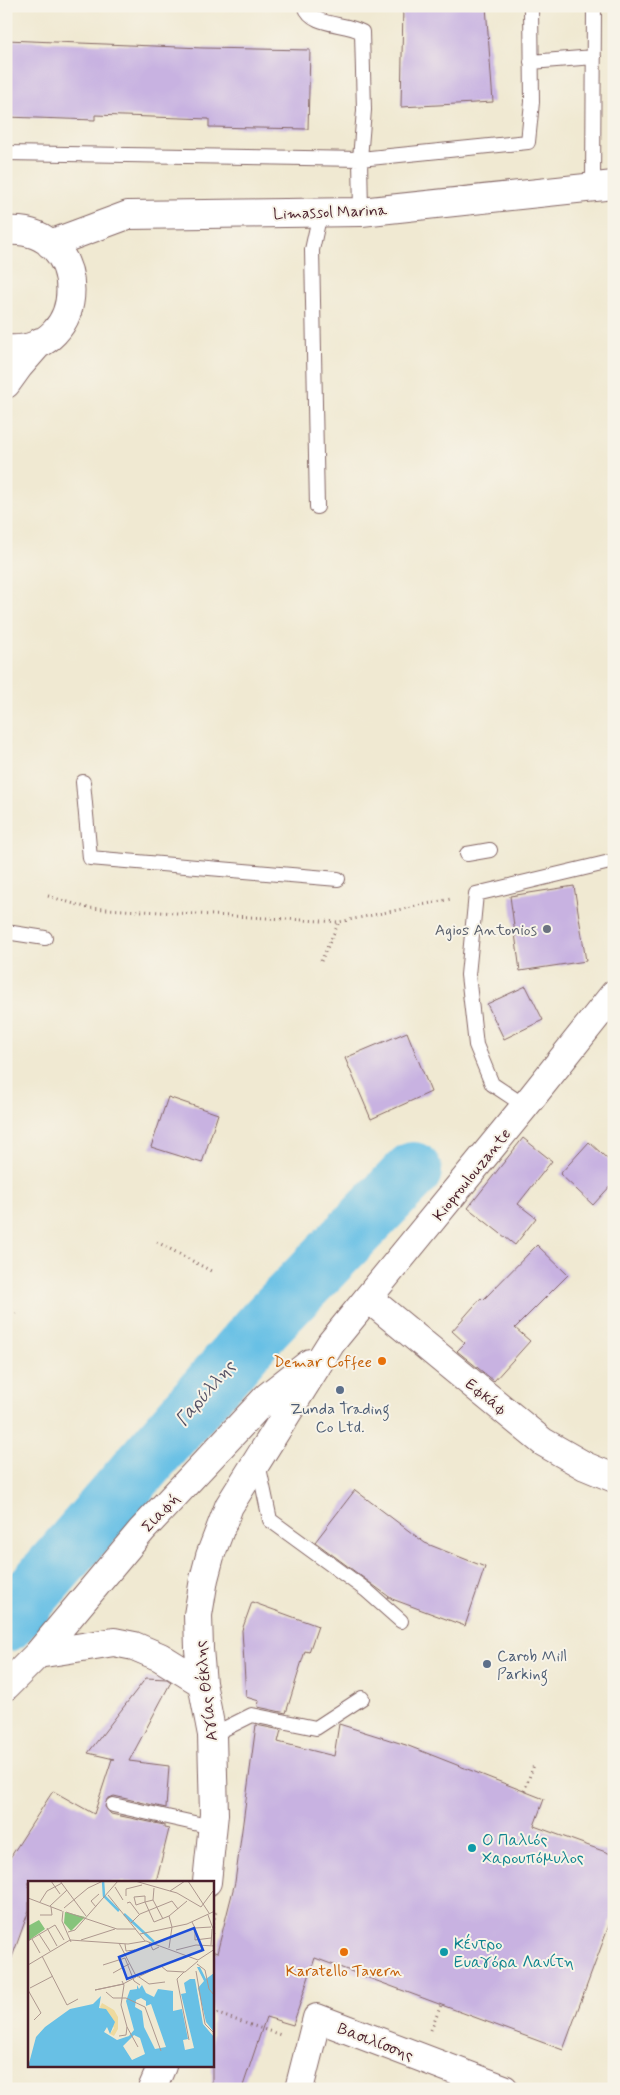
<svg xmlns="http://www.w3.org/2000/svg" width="620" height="2095" viewBox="0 0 620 2095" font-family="Mynerve,sans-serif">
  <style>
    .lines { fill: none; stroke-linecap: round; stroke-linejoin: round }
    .river { stroke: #68c0e5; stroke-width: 58 }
    .building { fill: #c8b2e1 }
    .lane-casing { stroke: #846665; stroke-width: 16 }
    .street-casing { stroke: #846665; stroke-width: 30 }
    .secondary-casing { stroke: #846665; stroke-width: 30 }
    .path { stroke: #846665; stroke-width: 3; stroke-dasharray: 1 4; stroke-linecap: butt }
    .lane { stroke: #fff; stroke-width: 14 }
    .street { stroke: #fff; stroke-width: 28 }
    .secondary { stroke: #fff; stroke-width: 28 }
    .worship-dot { fill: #6b7280; stroke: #f7f3e8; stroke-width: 2 }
    .food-dot { fill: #e8710a; stroke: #f7f3e8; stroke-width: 2 }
    .service-dot { fill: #5c6f8a; stroke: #f7f3e8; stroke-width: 2 }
    .culture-dot { fill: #0f9aa8; stroke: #f7f3e8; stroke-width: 2 }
    .labels { text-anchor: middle; stroke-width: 4; stroke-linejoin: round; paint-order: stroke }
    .street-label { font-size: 16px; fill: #4a1f2b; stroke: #f7f3e8 }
    .worship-label { font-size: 16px; fill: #5b616d; stroke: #f7f3e8; text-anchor: end }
    .food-label { font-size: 16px; fill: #c56008; stroke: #f7f3e8; text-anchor: end }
    .service-label { font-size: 16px; fill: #4e5e75; stroke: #f7f3e8 }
    .culture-label { font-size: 16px; fill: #0d838f; stroke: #f7f3e8; text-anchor: start }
    .water-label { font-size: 18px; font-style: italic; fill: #534f63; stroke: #f7f3e8 }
    .inset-river { fill: none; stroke: #68c0e5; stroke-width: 2.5 }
    .inset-road { fill: none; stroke: #ae988f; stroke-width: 1 }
    .view { fill: #1d4ed8; fill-opacity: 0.15; stroke: #1d4ed8; stroke-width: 2.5 }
    .inset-edge { fill: none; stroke: #4a1f2b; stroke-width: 2.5 }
  </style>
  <rect width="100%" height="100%" fill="#f7f3e8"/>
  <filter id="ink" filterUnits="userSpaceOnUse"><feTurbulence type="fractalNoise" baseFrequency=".02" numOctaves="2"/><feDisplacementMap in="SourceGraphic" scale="10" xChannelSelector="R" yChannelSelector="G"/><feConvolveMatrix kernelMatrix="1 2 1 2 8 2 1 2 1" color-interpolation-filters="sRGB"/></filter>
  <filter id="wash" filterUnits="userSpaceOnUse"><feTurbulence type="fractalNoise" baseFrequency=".0096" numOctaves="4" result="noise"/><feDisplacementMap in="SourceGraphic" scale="20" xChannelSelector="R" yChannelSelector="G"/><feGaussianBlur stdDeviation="1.12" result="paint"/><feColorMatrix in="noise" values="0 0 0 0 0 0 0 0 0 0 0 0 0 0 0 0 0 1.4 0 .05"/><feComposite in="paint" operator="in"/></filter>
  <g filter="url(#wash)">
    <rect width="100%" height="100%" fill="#f0e9d2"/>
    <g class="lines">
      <!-- river -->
      <path class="river" d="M6,1623L264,1325L413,1171"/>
    </g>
    <g id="blocks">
      <!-- building -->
      <path class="building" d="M403,6H486L493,102L401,107Z
        M6,40L203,48L310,50L308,129L209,127V119L95,115V120L6,117Z
        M574,886L586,961L520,971L510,896Z
        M526,986L543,1020L504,1039L487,1004Z
        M407,1032L431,1092L371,1119L345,1058Z
        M168,1097L218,1114L202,1163L151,1147Z
        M523,1138L552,1161L518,1204L536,1218L515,1245L468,1208Z
        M589,1142L614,1165V1182L593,1205L560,1174Z
        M537,1245L568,1275L515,1328L530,1341L494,1381L457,1351L465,1343L452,1331L481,1298L483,1300Z
        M355,1490L425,1543L485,1567L465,1626L392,1599L315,1542Z
        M252,1602L318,1626L309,1652L305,1651L286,1713L258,1707L259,1701L246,1697L242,1630Z
        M146,1678L167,1679L171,1682L129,1761L169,1766L166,1808L114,1796L107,1799L105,1807L111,1814L164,1825V1828L169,1829L156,1882H29V1910L10,1963L6,1962V1864L53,1791L94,1814L112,1759H114L88,1753Z
        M339,1724L406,1745L544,1799L534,1826L614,1855V1912L563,2050L315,1958L293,2025L266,2017L242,2089H212V1951L217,1953L235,1882L256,1725L281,1730L278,1742L334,1756Z"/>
    </g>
  </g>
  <g filter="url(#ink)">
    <use href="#blocks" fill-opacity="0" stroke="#846665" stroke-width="1"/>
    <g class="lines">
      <defs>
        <path id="lane" d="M305,6C312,27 344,22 362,32L364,110L360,159L361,212
          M531,62L594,57
          M6,153L360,159L528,142L532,102L531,6
          M593,186L594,6
          M317,507L312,250L320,213
          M83,782L90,858L338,879
          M467,854L490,850
          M6,932L45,938
          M525,1106L492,1084L476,1045L468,975L476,894L614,861
          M258,1463L270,1520L366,1590L401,1621
          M212,1735L252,1715L316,1728L362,1698
          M113,1805L212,1827"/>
        <path id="street" d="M6,231C92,224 92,356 6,349
          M50,244L128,215L361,212L614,185
          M6,384L19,366L40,342
          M369,1299L543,1442L585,1466L614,1478
          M299,2089L317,2018L504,2089"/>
        <path id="secondary" d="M38,1654L114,1642L134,1646L160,1657L202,1683
          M6,1686L38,1654L142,1530L267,1397L310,1363
          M207,1882L214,1814L212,1735L202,1683L199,1649L198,1615L204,1579L210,1556L229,1506L331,1343L525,1106L614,994
          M152,2089L162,2066"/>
      </defs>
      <!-- lane casing -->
      <use href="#lane" class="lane-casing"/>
      <!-- street casing -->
      <use href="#street" class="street-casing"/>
      <!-- secondary casing -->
      <use href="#secondary" class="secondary-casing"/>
      <!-- path -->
      <path class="path" d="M48,896L88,908L339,922L451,899
        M321,961L339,922
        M157,1242L213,1272
        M6,1316L16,1314
        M524,1791L534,1765
        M212,1928L216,1911
        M212,2012L281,2035
        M431,2030L441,2005"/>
      <!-- lane -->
      <use href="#lane" class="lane"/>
      <!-- street -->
      <use href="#street" class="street"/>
      <!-- secondary -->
      <use href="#secondary" class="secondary"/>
    </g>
  </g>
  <!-- markers -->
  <circle class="worship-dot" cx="547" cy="929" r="5"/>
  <g class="food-dot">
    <circle cx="382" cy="1361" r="5"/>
    <circle cx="344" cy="1952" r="5"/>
  </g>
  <g class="service-dot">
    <circle cx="340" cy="1390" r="5"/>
    <circle cx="487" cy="1664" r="5"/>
  </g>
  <g class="culture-dot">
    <circle cx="472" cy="1848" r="5"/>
    <circle cx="444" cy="1952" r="5"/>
  </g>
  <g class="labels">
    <!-- street labels -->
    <g class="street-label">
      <text transform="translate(330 211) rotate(-2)" y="6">Limassol Marina</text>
      <text transform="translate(471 1174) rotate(-51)" y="6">Kioproulouzante</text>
      <text transform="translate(487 1396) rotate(39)" y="6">Εφκάφ</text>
      <text transform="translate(160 1512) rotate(-47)" y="6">Σιαφή</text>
      <text transform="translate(205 1691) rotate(-97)" y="6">Αγίας Θέκλης</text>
      <text transform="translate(376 2041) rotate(21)" y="6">Βασιλίσσης</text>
    </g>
    <!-- worship labels -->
    <g class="worship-label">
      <text x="537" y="935">Agios Antonios</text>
    </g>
    <!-- food labels -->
    <g class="food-label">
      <text x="372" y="1367">Demar Coffee</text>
      <text x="344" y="1976" text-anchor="middle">Karatello Tavern</text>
    </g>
    <!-- service labels -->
    <g class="service-label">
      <text x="340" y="1414">Zunda Trading<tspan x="340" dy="18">Co Ltd.</tspan></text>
      <text x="497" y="1661" text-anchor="start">Carob Mill<tspan x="497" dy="18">Parking</tspan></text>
    </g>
    <!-- culture labels -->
    <g class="culture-label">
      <text x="482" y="1845">Ο Παλιός<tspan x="482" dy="18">Χαρουπόμυλος</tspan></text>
      <text x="454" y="1949">Κέντρο<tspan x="454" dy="18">Ευαγόρα Λανίτη</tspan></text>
    </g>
    <!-- water labels -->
    <g class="water-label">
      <text transform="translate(205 1393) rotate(-49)" y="6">Γαρύλλης</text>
    </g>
  </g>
  <!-- overview -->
  <g transform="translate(28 1881)">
    <rect width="186" height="186" fill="#f0e9d2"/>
    <path d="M37,31L57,36L43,50L36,42ZM11,39L17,48L0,60V45Z" fill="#86c47b"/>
    <path d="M74,122L86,129L90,136V148L86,155L82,153L86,147L72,126Z" fill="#eeda9e"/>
    <path d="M169,86H172L178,98L186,92V151L178,141L170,107L176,100ZM162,98H167L175,143L186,156V186H0L8,156L17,146L42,128L65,123L73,115L71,127L78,128L87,141L82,153L79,146L76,151L89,159L101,155L106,149L98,120L102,109L109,108V104L111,108L114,104L118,112L126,116L130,108L145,110V130L154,128L160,158L155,159L157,169L166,167L153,113L158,112L156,102ZM113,117L118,120V125L123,123L138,166L127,168L116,146L114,130L107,126L108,119ZM106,154L112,157L117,173L104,179L95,165Z" fill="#68c0e5" fill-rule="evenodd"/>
    <path class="inset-river" d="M75,0L76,15L91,30M96,33L126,61"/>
    <path class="inset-road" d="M23,0L32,13M32,0L58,35M107,0L149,12L173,26L185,10M160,0L181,32M87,6L95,19M126,7L125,19L135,38M142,10L157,0M80,14L117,60M98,15V8L114,4M0,17L34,30M125,19L117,21L108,24L106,16L117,15V21L126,41L141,35L159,20M12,21L19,10L34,2M99,22L102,21L111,33M22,25L39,9M68,26L63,20L71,13M36,27L60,7L75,0M35,30L34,40L43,61M38,31L89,48H108M12,34H24L23,26M180,34L187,53M164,41L167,47L183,46M103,42L112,33L144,20L150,28M19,47L29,65M167,47V59L183,57M40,51L47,49L90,0M11,53L22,70M112,53L159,43L187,30M4,58L12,72M53,59L87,48M0,60L27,44L36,59M121,61L125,69L131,66M91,62L107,93M97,63L98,70L107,69M183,64L184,48M141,67L144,46L141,35M148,69L168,64L187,65M14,75L39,124L50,118M169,83L177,89L181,108L186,114M0,84L42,59L100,63L118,60L170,79L187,68M75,84L97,77L106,100L112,104M168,90L177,143L187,153M156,91L149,98L161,159M85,92L101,83M116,93L107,94L110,96L133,85L139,90L157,91L170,80M111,96L121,103L137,101M96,103L67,109L95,103L108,96M2,107L25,95M0,109L13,132L6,139M78,111L85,117H98L117,126L133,170M99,146L110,166M91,155L98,154L99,146L93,124L96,104L94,100"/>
    <path class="view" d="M166,47L175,69L99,98L91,76Z"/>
    <rect width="186" height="186" class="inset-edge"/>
  </g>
  <!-- margin -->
  <rect width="620" height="2095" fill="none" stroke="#f7f3e8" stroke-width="25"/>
</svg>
